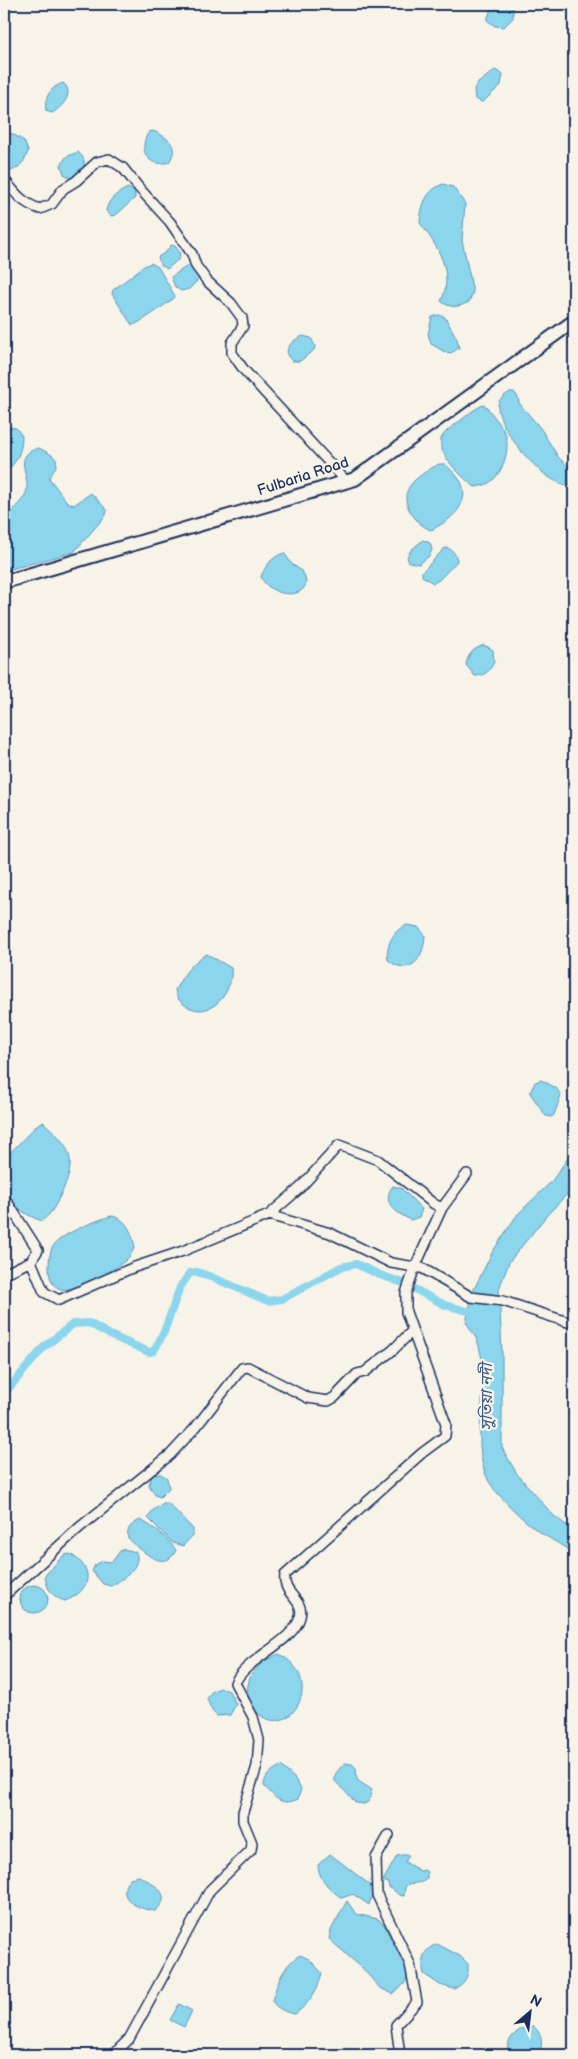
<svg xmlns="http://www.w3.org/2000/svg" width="578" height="2059" viewBox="0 0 578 2059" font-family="'Balsamiq Sans','Noto Sans Bengali',sans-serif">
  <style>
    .water { fill: #8cd6ed; stroke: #5f93b4 }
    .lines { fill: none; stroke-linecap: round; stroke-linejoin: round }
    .canal { stroke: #8cd6ed; stroke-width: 8 }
    .street-casing { stroke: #1b2f5e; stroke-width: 12 }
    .secondary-casing { stroke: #1b2f5e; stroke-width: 16 }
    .street { stroke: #f7f3e8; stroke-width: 9 }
    .secondary { stroke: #f7f3e8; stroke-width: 12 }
    .labels { text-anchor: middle; stroke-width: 4.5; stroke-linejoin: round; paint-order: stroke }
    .street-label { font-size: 15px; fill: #1b2f5e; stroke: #f7f3e8 }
    .water-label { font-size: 16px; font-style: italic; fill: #375982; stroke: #f7f3e8 }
  </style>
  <rect width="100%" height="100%" fill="#f7f3e8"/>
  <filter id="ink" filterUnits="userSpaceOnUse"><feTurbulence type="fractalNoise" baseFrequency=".02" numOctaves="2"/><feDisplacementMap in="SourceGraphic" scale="10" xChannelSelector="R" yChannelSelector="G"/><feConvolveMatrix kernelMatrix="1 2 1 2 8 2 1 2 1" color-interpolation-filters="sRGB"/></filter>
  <g filter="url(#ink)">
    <!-- water -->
    <path class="water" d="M497,4H511L513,7V18L504,27L495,26L487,20L491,9Z
      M495,70L503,74L501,85L485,100L482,102L475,99L474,89L477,84Z
      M63,83C75,92 63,107 52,113L46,111C44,98 50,87 63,83Z
      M153,131C168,137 180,146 169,162C147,169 137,148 149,132Z
      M11,133L24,141L28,151C25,162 18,171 5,172L4,143Z
      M78,152C90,162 83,171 72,179L64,174L61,165L66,157Z
      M443,184L453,187L465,204L462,240L473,292L469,302C459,307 450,309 441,301C455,273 437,245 420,223C421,206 426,190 443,184Z
      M128,188L132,190L135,194V198L116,215L111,216L106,211C108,199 117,193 128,188Z
      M171,245L175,246L179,251L180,258L167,269L160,264L158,257L166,252Z
      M151,263L158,267L175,296L173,299C164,305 140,324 132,325L112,294L113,290L144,266Z
      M189,265L198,275L199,279L189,289L181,291L175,287L171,277Z
      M439,315L445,317L457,339L459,348L451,353L445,352L431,344L428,334L432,317Z
      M303,336L311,338L315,346L314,350L300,361H292L287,355C287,344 294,340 303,336Z
      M510,392H514L518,397L519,403L541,429L558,457L573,471L574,485C549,492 497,429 498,406C498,399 504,396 510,392Z
      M483,405L487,407C492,415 501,424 505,433C511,449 503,476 487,484C483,486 479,486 475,487C464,479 434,452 442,437C446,430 455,425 460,421C467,415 474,409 483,405Z
      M8,427L16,428L22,436C22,452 16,464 4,473V428Z
      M39,448C58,458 62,459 49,478L67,502L74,505L91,493L107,510L106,515L74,552L11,569L4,566C4,559 2,524 4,520C10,511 22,503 26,493C32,477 10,455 39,448Z
      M439,464H445C450,469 457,475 461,482C472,505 448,522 431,530C422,527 415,519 410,511C396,488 421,474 439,464Z
      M423,540L430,543L432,550L429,556L419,564L409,562L407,557L411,550Z
      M445,548C452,548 457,555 457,561L439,580L433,583L422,576V572Z
      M284,553C287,556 288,560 291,563C294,567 300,568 303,573C317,598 273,602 261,577C265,566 273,556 284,553Z
      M484,645L493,650L494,662C490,671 485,676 475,676L466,665C468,654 473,649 484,645Z
      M407,925L418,927L425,935C424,958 411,978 388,960C385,946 394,929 407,925Z
      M207,954L231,968C234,992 210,1022 185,1005C179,1001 176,997 175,990C182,976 193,961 207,954Z
      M541,1080L556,1088L561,1095L554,1115L551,1117L546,1116L530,1093L535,1082Z
      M43,1122C72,1147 78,1160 60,1196C55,1206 52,1213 42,1221C10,1210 4,1191 4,1159L38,1124Z
      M574,1149V1187L547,1215L509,1262L499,1289L502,1353V1448L517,1474L553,1515L574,1531V1554C560,1543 543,1536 529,1524C517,1514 504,1501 494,1489C463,1450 496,1383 476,1338C473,1333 469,1327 466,1322L474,1289L493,1251L517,1215L552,1181Z
      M393,1186L401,1188L422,1209L419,1217L411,1220C396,1213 380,1202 393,1186Z
      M112,1216C128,1219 132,1234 135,1247C132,1251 130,1257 126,1260C116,1269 75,1293 61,1289C53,1287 50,1279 49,1271C49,1264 49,1255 52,1248C59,1234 97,1220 112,1216Z
      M161,1474L167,1478L169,1488L160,1497L155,1495L149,1485L152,1475Z
      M163,1503H168L193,1529V1535L183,1546L173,1543L148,1518L152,1511Z
      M140,1520C154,1527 167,1537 176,1550C165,1575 140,1549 128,1538C126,1528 132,1524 140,1520Z
      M124,1549L136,1552C142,1567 123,1579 111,1586L103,1584L92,1571L95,1565L103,1561L112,1562L120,1551Z
      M70,1554C96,1569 91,1591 65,1601C52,1597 46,1588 45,1575L64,1555Z
      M20 1599a14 14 0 1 1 28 0a14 14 0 1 1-28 0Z
      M279,1654C292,1661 301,1671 302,1686C303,1697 298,1707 291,1714C261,1741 217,1677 279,1654Z
      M221,1688L229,1691L236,1704L230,1715L217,1716L212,1711L207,1699L212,1691Z
      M345,1763L352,1764L356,1768L357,1780L372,1790L369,1801L364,1804L356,1803L335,1781C333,1774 340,1768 345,1763Z
      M281,1766L295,1779L301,1789L298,1799C281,1807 276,1798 264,1786C264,1776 272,1770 281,1766Z
      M330,1854L370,1885L373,1892L369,1905L353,1894L342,1898C331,1891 318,1878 318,1865Z
      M402,1855H409L405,1862L420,1871L424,1870L427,1872V1878L423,1882L408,1884L405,1887L404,1896L399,1895L391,1888H389L388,1883L383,1881L397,1856Z
      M139,1876C154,1884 175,1895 155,1911C137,1909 114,1898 130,1878Z
      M347,1901L356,1914L378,1919L383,1923L392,1941L406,1961L408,1975L405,1983L393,1994L380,1988L361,1967L329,1939L331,1930Z
      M437,1944L460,1956L468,1964C469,1977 465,1983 454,1989L440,1985L424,1974C421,1960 422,1950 437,1944Z
      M300,1955L309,1959L322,1973C318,1990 309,2004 295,2014C286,2013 276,2008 272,2001C277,1983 284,1964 300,1955Z
      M179,2004L192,2011L184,2027L170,2020Z
      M533,2026C543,2034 543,2044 539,2055H508C504,2039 519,2027 533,2026Z"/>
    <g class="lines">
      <!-- canal -->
      <path class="canal" d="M4,1394L44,1347L73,1324L89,1323L112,1336L149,1352L154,1351L164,1332L180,1287L190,1273L197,1272L209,1276L268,1301L282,1299L341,1267L356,1264L380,1275L403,1283L445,1305L471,1312"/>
      <defs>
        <path id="street" d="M4,179C15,193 22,203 40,209L52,204L63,189L76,181L97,162L109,159L123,168L139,188L170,222L192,254L196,266L207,281L231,303L242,318L243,326L232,343V353L244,370L346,481
          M4,573L11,580
          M4,1197L38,1250L31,1261L4,1274
          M269,1215L330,1233L391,1263L415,1267L442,1208L467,1174
          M31,1261L44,1292L59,1300L132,1268L183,1251L269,1215L300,1188L339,1145L378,1160L434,1204L442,1208
          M4,1596L80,1527L170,1455L196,1427L242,1368L248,1367L308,1398L328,1401L335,1397L357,1374L365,1372L393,1350L412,1331
          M389,1835L376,1858L377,1895L410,1964L417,2002L396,2025L400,2055
          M113,2055L129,2039L210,1890L251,1850L252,1843L243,1821V1812L257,1766L259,1740L253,1717L235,1683C245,1659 293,1643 300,1617C305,1599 282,1595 285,1575L422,1453L445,1436L446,1424L406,1312V1293L415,1267L422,1268L471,1297L503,1301L574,1324"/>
        <path id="secondary" d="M4,582L355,479L574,321"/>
      </defs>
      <!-- street casing -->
      <use href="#street" class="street-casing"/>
      <!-- secondary casing -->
      <use href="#secondary" class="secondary-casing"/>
      <!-- street -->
      <use href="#street" class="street"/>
      <!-- secondary -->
      <use href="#secondary" class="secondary"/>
    </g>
  </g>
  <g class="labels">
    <!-- street labels -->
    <g class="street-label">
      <text transform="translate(303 476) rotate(-18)" y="5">Fulbaria Road</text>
    </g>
    <!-- water labels -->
    <g class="water-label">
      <text transform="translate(486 1397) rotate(-90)" y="6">সুতিয়া নদী</text>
    </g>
  </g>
  <!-- margin -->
  <rect width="578" height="2059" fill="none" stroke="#f7f3e8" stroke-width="20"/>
  <rect x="10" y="10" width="558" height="2039" fill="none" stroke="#1b2f5e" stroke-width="2" filter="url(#ink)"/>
  <!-- north arrow -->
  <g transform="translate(530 2012) rotate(28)" stroke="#f7f3e8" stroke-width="4" paint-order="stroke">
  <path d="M0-4L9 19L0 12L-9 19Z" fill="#1b2f5e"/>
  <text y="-8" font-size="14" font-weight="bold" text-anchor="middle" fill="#1b2f5e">N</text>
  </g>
</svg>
